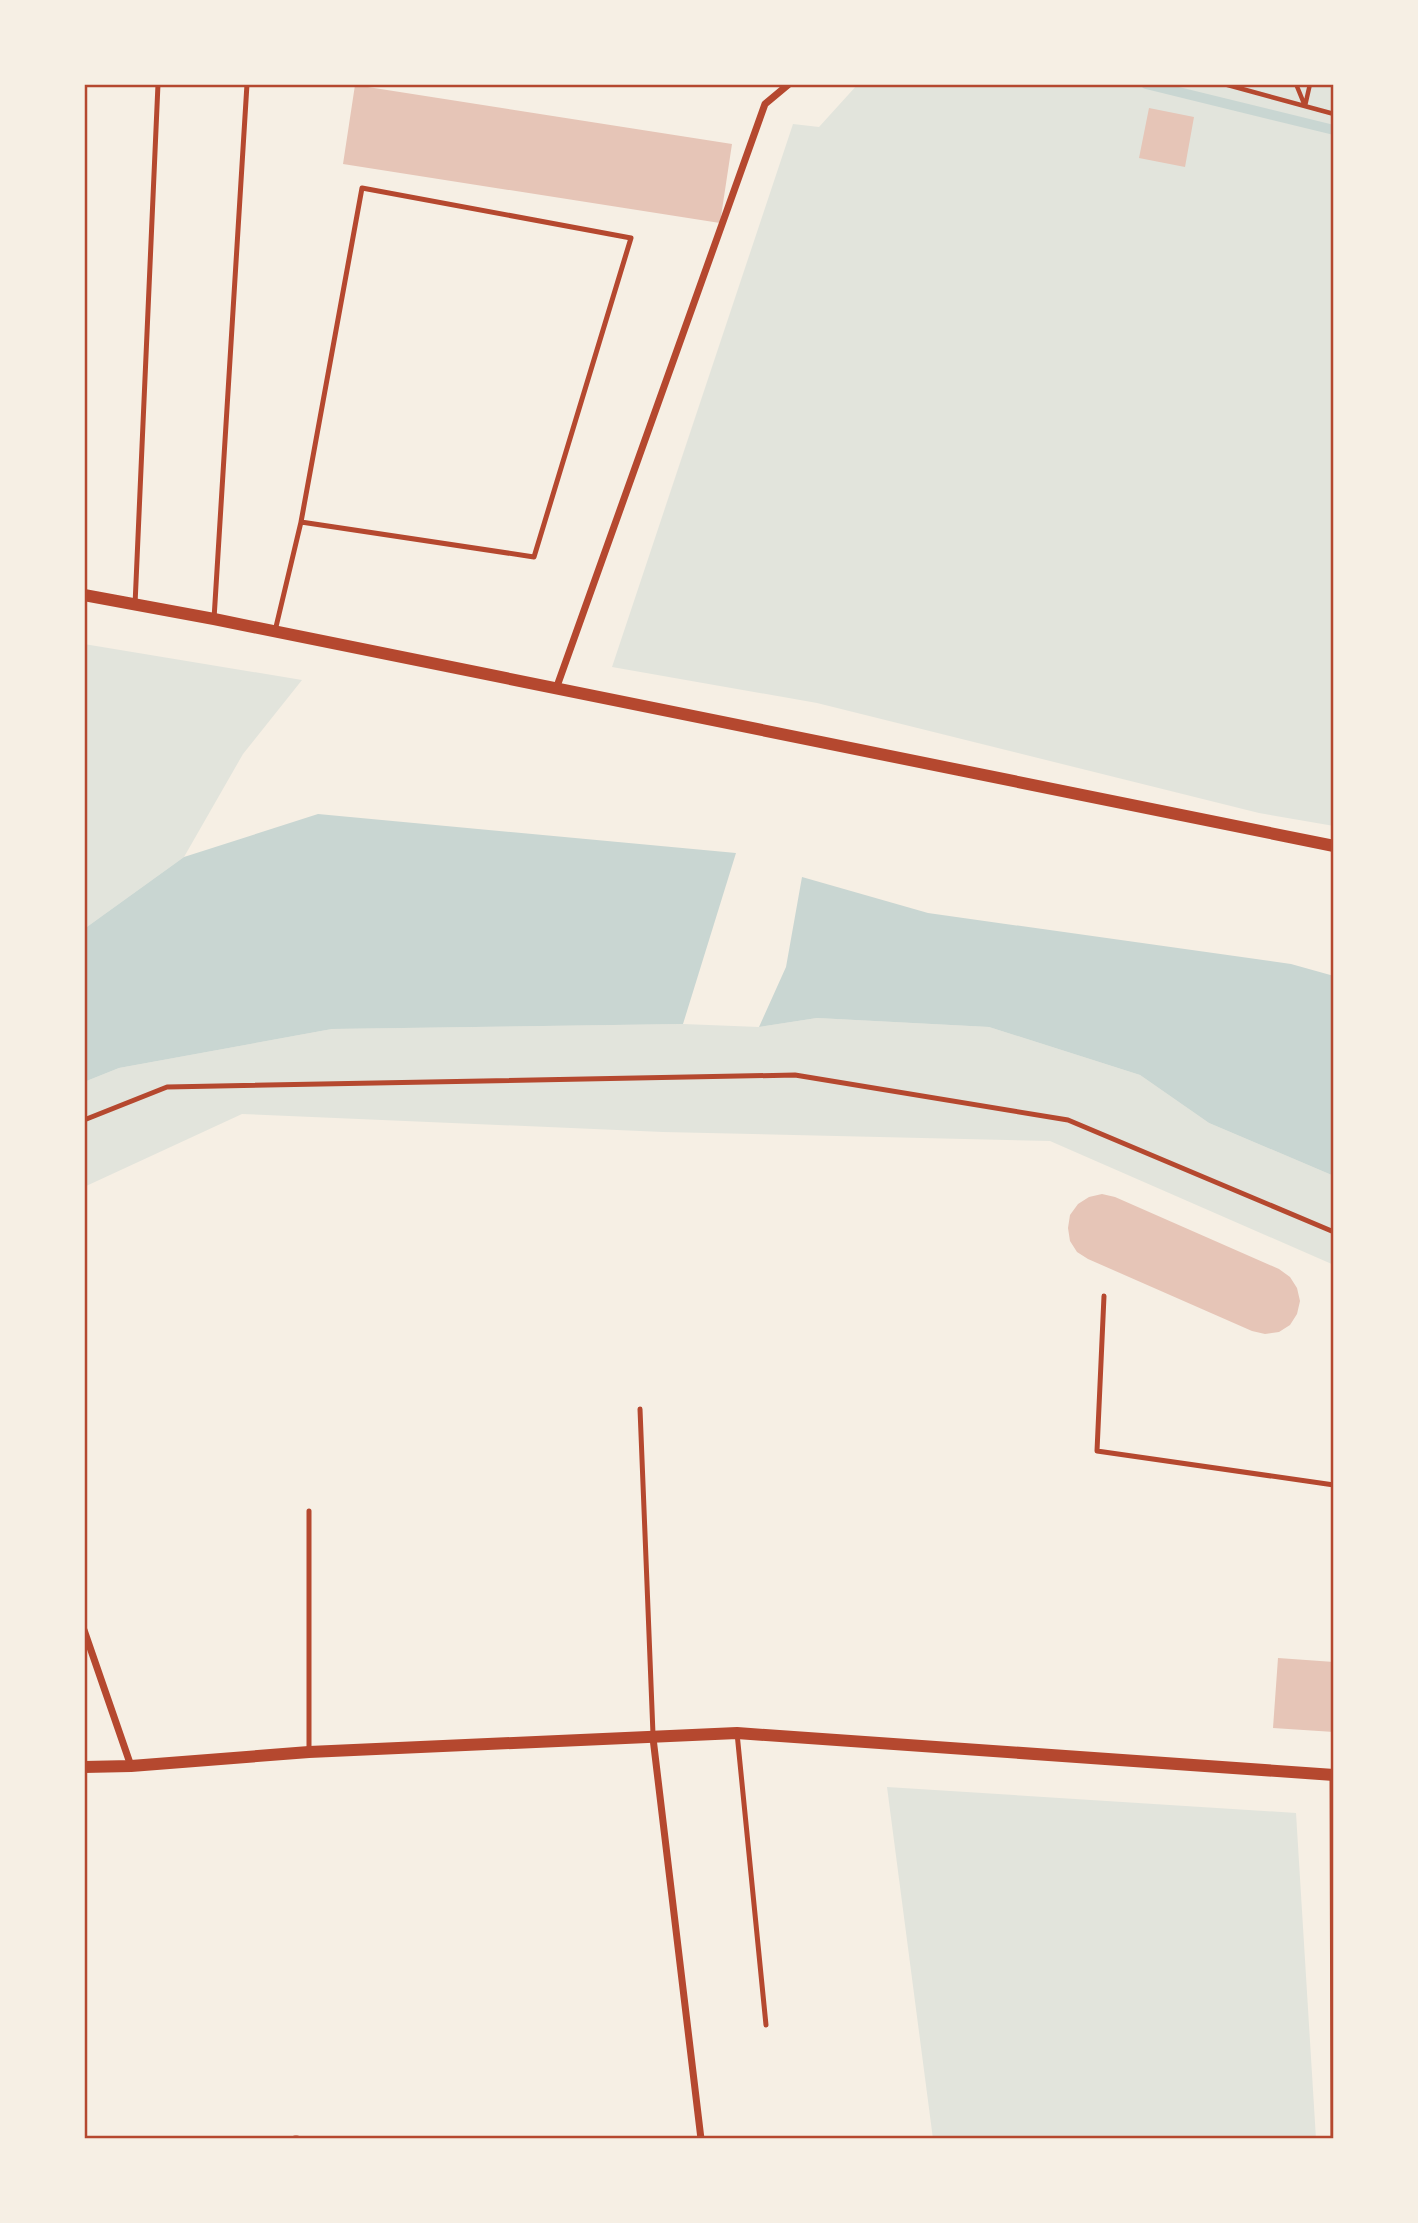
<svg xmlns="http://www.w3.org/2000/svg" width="1418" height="2223" viewBox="0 0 1418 2223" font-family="'Libre Baskerville',serif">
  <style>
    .green { fill: #e2e4dc }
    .water { fill: #c9d6d2 }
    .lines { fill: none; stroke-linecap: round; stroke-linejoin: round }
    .stream { stroke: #c9d6d2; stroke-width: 10 }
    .building { fill: #e6c5b7 }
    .path { stroke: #b5482f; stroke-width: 4.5 }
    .service { stroke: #b5482f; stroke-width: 5 }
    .minor { stroke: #b5482f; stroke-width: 7 }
    .tertiary { stroke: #b5482f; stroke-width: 12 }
    .neatline { fill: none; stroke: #b5482f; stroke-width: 2.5 }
  </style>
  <rect width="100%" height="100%" fill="#f6efe4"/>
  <!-- green -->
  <path class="green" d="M858,84H1334V826L1259,813L817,703L612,667L793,124L819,127Z
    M84,644L302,680L243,754L184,857L84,929Z
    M817,1018L989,1027L1140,1075L1209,1123L1334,1176V1265L1050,1141L663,1132L242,1114L84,1187V1082L119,1068L332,1029L683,1024L759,1027Z
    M887,1787L1296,1813L1316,2139H933Z"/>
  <!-- water -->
  <path class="water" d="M318,814L736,853L683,1024L332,1029L119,1068L84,1082V929L184,857Z
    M802,877L928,913L1291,964L1334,976V1176L1209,1123L1140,1075L989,1027L817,1018L759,1027L786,967Z"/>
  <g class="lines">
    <!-- stream -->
    <path class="stream" d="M1146,84L1334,130"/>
  </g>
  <!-- building -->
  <path class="building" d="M355,85L732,144L720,223L343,164Z
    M1149,108L1194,117L1185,167L1139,158Z
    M1102,1194L1115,1197L1279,1269L1290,1277L1297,1288L1300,1301L1297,1314L1290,1325L1279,1332L1265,1334L1252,1331L1088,1259L1077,1252L1070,1241L1068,1228L1070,1215L1078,1204L1089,1197Z
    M1278,1658L1334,1662V1732L1273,1728Z"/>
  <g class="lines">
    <!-- path -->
    <path class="path" d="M1224,84L1334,114
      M1296,84L1305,106L1310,84"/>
    <!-- service -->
    <path class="service" d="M135,605L158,84
      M214,619L247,84
      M275,631L301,522L534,557L631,238L362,188L301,522
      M84,1120L167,1087L795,1075L1068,1120L1334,1232
      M1104,1296L1097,1451L1334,1485
      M640,1409L653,1734
      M309,1511V1752
      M737,1733L766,2025
      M1332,1775L1333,2139"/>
    <!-- minor -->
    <path class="minor" d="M556,689L765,104L789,84
      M84,1630L131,1766
      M653,1738L701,2139
      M295,2139H297"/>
    <!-- tertiary -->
    <path class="tertiary" d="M84,595L214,619L1334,846
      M84,1767L131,1766L309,1752L737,1733L1334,1775"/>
  </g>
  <!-- border -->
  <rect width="1418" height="2223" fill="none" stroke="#f6efe4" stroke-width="172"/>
  <rect x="86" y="86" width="1246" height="2051" class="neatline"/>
</svg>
